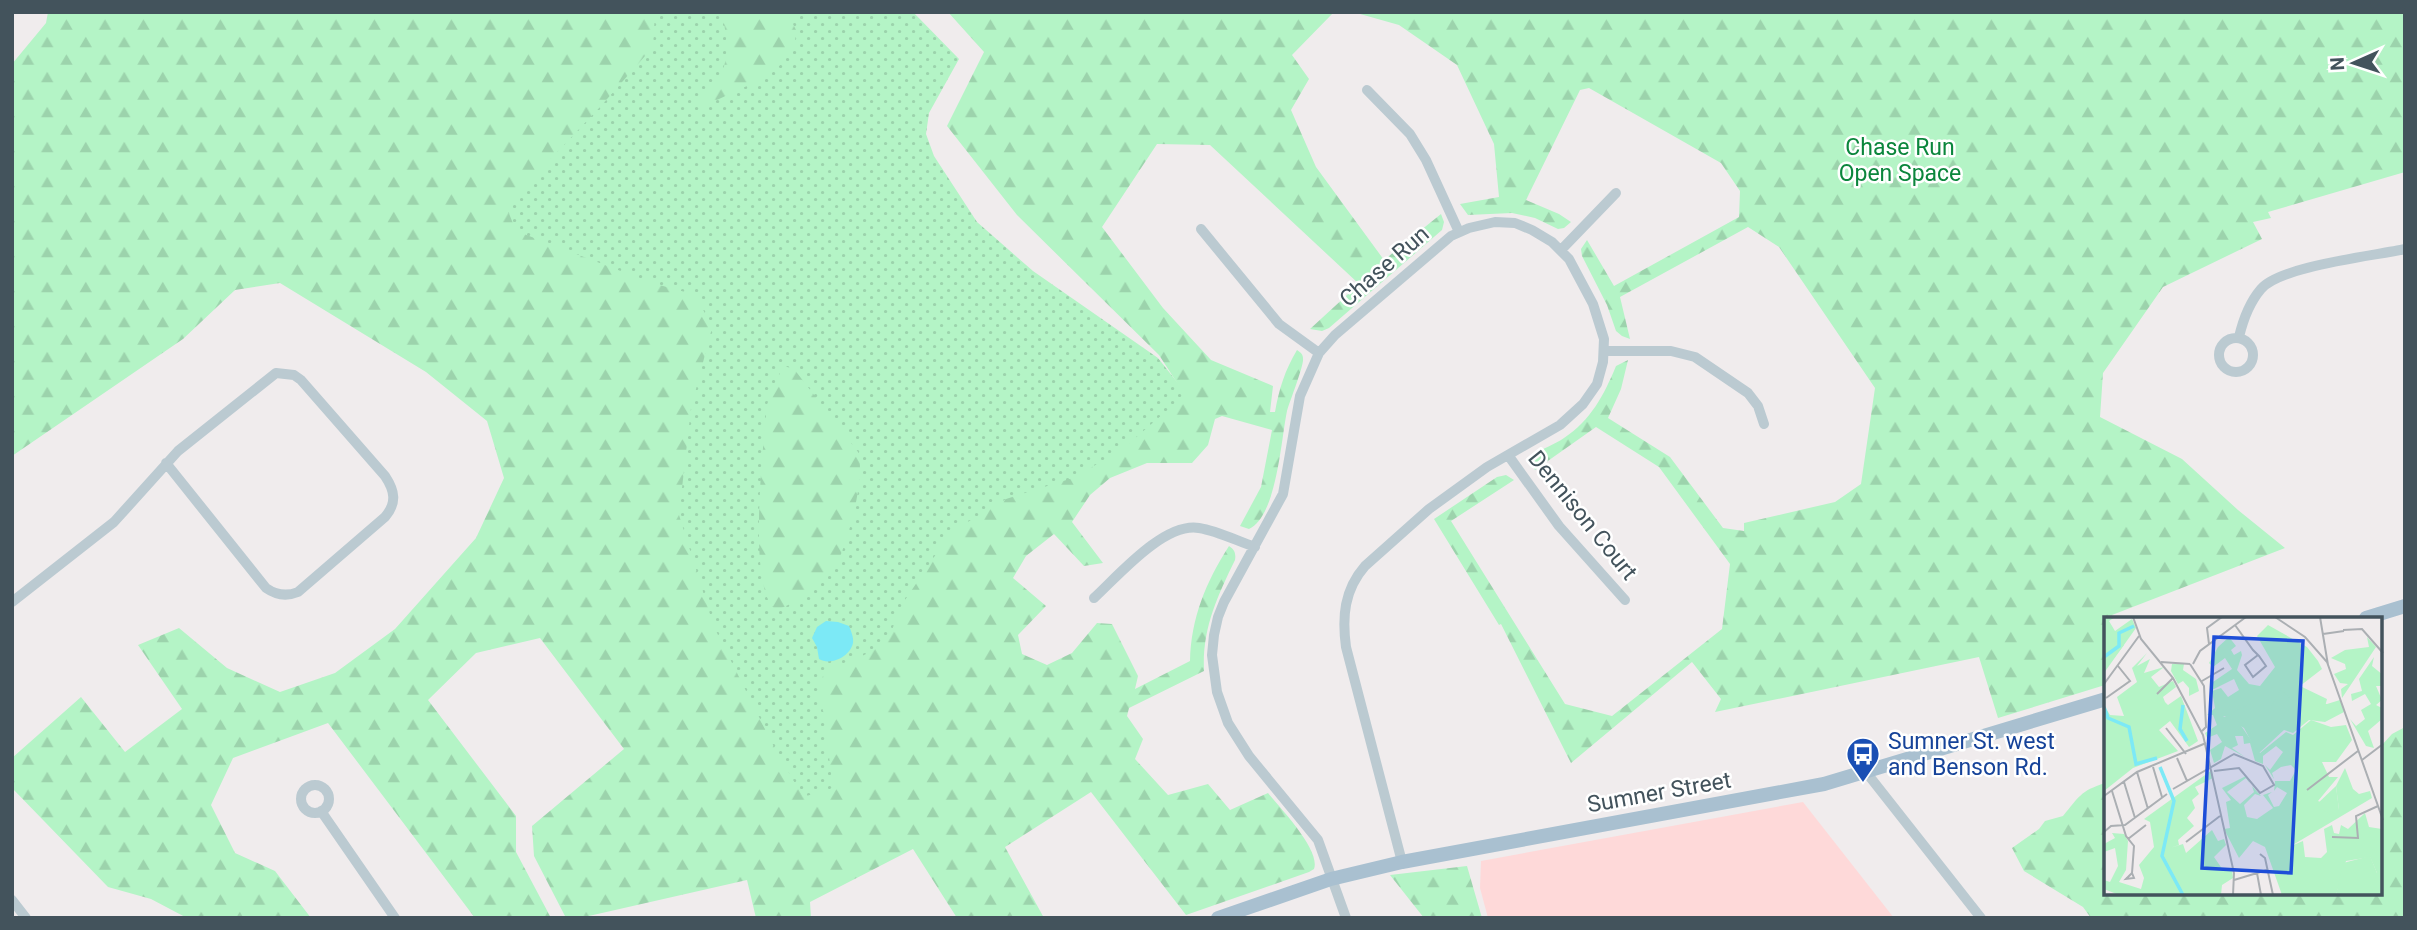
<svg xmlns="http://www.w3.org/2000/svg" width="2417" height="930" viewBox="0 0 2417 930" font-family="Roboto,sans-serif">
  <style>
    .medical { fill: #fed9d9 }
    .grass { fill: url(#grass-dots) }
    .forest { fill: url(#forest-firs) }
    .water { fill: #7ce9f6 }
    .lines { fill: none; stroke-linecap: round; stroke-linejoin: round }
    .minor { stroke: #bbcad1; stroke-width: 10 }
    .major { stroke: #a9c0d0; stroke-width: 14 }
    .labels { text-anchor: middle; stroke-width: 5; stroke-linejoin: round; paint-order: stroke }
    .park-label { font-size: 23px; fill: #0b863c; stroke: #fff }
    .street-label { font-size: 23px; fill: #43535c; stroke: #fff }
    .transit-label { font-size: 23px; fill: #164399; stroke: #fff; text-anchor: start }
    .inset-river { fill: none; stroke: #7ce9f6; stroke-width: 3.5 }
    .inset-road { fill: none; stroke: #abafb3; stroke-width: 2 }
    .view { fill: #1d4ed8; fill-opacity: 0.15; stroke: #1d4ed8; stroke-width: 3.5 }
    .inset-edge { fill: none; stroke: #43535c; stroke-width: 3.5 }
  </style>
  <defs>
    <pattern id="grass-dots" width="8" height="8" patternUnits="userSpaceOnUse" patternTransform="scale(1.75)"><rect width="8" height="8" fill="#b4f4c6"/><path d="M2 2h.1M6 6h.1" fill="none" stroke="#9cd3ac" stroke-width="1.8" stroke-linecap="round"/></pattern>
    <pattern id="forest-firs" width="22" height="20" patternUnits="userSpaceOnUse" patternTransform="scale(1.75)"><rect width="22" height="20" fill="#b4f4c6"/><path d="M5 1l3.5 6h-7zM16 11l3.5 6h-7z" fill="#9cd3ac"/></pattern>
  </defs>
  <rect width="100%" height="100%" fill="#f0eced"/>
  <!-- medical -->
  <path class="medical" d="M1803,802L1894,918H1488L1480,888L1481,861Z"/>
  <!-- grass -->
  <path class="grass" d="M633,12H913L959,59L929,113L926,134L934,156L977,222L1033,271L1158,358L1197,407L930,574L844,802L797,818L504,234L482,204Z"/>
  <!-- forest -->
  <path class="forest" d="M48,12H655L653,47L600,107L506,206L516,231L652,283L696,295L712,328L691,408L679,515L714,627L774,747L803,797L833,788L824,717L818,685L828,667L855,660L886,643L905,600L951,532L1006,499L1076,477L1126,446L1185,395L1159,355L1017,215L947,126L984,52L948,12H1334L1292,55L1309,79L1291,110L1316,167L1384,260L1441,214L1444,222L1442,230L1329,328L1322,331L1310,329L1359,284L1210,145L1157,144L1102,227L1163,308L1211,360L1273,386L1270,412H1275C1279,389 1285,370 1297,350C1301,353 1303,354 1303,359C1304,365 1290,401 1287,411C1281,439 1277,516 1249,529L1240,526L1261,487L1272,430L1222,416L1215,419L1208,445L1192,463H1147L1110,478L1090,495L1072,522L1103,563L1084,566L1054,534L1026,556L1013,578L1046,606L1018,635L1022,654L1047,665L1072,653L1097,623L1112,624L1138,676L1135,689L1190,661C1191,618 1206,582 1229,546C1235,550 1236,554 1235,560C1217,597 1202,629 1204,671L1129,708L1127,716L1143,739L1135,759L1168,795L1208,784L1230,810L1268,793C1280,808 1321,850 1314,869L1309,872L1186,915L1091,792L1005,847L1044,918H957L913,849L810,902L811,918H756L747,880L580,918H566L534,856L532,826L624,749L540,638L476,653L428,700L516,816V852L551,918H475L328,723L233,758L211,805L235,853L275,871L311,918H187L151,899L108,887L12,788V758L81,697L125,752L182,709L138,645L179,628L227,668L280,692L335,673L395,629L476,538L504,478L487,421L426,372L280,283L235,290L183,339L12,456V64L46,23Z
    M722,12H787L796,30L795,42L791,52L780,65L768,76L704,106L701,103C702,93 711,87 717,80C732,60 726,34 722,12Z
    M1353,12H2131L2132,14L2135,12H2405V172L2268,212L2271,218L2253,222L2262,239L2163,287L2103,373L2100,417L2182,459L2238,510L2285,548L2112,615L2113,618H2106L2105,685L1998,718L1979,657L1715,712L1721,699L1692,662L1571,763L1501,624L1499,625L1434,519L1497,477L1506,475L1514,480L1451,521L1565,704L1612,716L1722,629L1730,564L1659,467L1596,427L1535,470L1531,462L1534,454C1543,448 1554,445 1564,438C1591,420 1604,395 1616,366L1628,360L1621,389L1608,418L1670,457L1723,528L1744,531V523L1835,502L1861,484L1875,388L1779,247L1748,227L1620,297L1630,339L1622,336L1616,331L1607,305L1582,256L1581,249L1587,240L1614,286L1739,217L1740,191L1721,163L1589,88L1580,90L1526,200L1559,214L1571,222L1564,228L1558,229L1535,218L1512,213L1468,215L1460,204L1499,197L1494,144L1457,65L1399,25Z
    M784,366L794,369L858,452C866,478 848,541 836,566C822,586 799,602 776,610C746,589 764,441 767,405L773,386Z
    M2405,727V918H2091L2083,907L2024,871L2012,848L2039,829L2045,821L2063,816C2079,797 2080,791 2105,783L2106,893H2380L2381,746L2392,734Z
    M1467,866L1482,918H1424L1390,875Z"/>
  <!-- water -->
  <path class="water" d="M826,621L838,622L849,626C851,631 854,638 853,643C850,657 830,666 819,659L817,647L812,638L817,627Z"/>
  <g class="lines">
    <!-- minor -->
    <path class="minor" d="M1367,90L1410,134L1426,160L1459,232
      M1201,229L1279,324L1319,353
      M1561,250L1616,193
      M2239,337C2243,320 2249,303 2261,289C2280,266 2374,256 2405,249
      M2219 355a17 17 0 1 1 34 0a17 17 0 1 1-34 0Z
      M1604,351H1671L1695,357L1748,393L1758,406L1764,424
      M1508,455L1559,526L1625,600
      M1094,598C1118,576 1164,522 1199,528C1218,531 1237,541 1255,547
      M12,602L114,522L178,451L276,373L294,375L301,380L385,476C395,491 397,503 385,517L298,592C286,597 276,595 266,588L166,463
      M1866,772L1981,918
      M301 799a14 14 0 1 1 28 0a14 14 0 1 1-28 0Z
      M321,811L395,918
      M12,900L26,918
      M1346,918L1318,840L1249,756L1228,723L1217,692L1212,655L1214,635L1218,617L1224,602L1283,494L1300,396L1319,353L1335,335L1451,236L1469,228L1495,222L1515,223L1532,230L1552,242L1569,259L1593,304L1604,339L1603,362L1597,384L1583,404L1560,425L1487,467L1429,509L1365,566C1344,590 1342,617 1346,647L1402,862"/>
    <!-- major -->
    <path class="major" d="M2366,618L2405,606
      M1218,918L1331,879L1402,862L1824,784L2106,699"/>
  </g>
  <!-- icons -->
  <defs>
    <symbol id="bus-pin" viewBox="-11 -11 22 30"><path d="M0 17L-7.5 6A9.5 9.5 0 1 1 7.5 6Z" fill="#1a4fb4" stroke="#fff"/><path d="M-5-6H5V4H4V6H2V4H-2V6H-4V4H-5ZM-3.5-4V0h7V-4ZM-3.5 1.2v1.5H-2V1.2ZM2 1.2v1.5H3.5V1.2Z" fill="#fff"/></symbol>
  </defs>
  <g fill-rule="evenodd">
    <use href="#bus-pin" x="1844" y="735" width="38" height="52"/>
  </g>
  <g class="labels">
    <!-- park labels -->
    <g class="park-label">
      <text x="1900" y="155">Chase Run<tspan x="1900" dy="26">Open Space</tspan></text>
    </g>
    <!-- street labels -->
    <g class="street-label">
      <text transform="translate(1384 266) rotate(-41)" y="8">Chase Run</text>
      <text transform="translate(1583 515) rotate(51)" y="8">Dennison Court</text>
      <text transform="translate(1659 792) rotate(-10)" y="8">Sumner Street</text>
    </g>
    <!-- transit labels -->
    <g class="transit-label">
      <text x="1888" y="749">Sumner St. west<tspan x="1888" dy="26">and Benson Rd.</tspan></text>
    </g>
  </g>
  <!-- overview -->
  <g transform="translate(2104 617)">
    <rect width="278" height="278" fill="#f0eced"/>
    <path d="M177,70L193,85L223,87L236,83L240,95L221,105L205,103L189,116L180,113L154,137L140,111L117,97Z" fill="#b4f4c6"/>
    <path d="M0,0H11L5,4L11,14L28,2L32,11L0,56ZM164,8L203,30L214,44L218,52L196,69L223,82L221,90L191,87L177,72L167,90L146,87L119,100H131L156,136L182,115L189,118L207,103L227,110L242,108L248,123L232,145H218L225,160H234L214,184L235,193L232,169L241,151L249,172L255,177L266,174L268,181L187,229L199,224L201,240L217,241L223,235L220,212L228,208L230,216L235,217L237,208L244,212L261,196L265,210L278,212V256H273L266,240L242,244L232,278H178L161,230L149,224L135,241L120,212L126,211L122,185L127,183L118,171L142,159L146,167L142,161L123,175L136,187L150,175L148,169L157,179L151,177L140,188L143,200L153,202L169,191L159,178L168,175L164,178L170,190L175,189L183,176L173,170L170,174L171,164H186L192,153L187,148L177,150L168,156L170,162L161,148L166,153L179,135L172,129L159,139V147L151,144L146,126L140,127L139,119H131L134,128L128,131L141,140L121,129L117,142L110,146L106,133L118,125L113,117L103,121L101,116L113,108L109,98H103L111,91L108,74L117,71L124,80L135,73L130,62L108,73L106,67L128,52L121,41L109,50L105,46L114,30L125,20L132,29L127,33L130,38L137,34L138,38L133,53L145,67L156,69L171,50L153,19ZM263,20L272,30L238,81L237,72L244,67L236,66L230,57L242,52L241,47L227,41L241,33L265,30ZM43,36L33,49L46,42L40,56L60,50L47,60L55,70L69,64L72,70L59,80L61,85L64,88L77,79L94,124L85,130L66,104L55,113L74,134L29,151L0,174V88L6,98L20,99L13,80L33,65L28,51ZM270,40L268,49L279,58L278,69H272L278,83L272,88L278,91V102L264,114L270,131L262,129L246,102L252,109L261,102L257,93L267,87L261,77L248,84L247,77L258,74L255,62ZM68,47H80L79,53L92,62L95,74L85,79V71L79,64L74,67L67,54ZM108,153L109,161L91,170L95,177L88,183L91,191L83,201L90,209L74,223L75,228L66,231L79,227L82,236L108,213L114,224L120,222L122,228L110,240L119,253L128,252L129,261L118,268L117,278H15L0,272V263L6,265L14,249L11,231L0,235V227L11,221L8,216L20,217L24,224L22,253L15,265L37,272L40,261L35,248L50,230L46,205L40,202Z" fill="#b4f4c6"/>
    <path d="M232,169L235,193L229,200L212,188Z" fill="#b4f4c6"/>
    <path d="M266,239L273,256H278V278H232L239,246Z" fill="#b4f4c6"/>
    <path d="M0,19L20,28L0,54Z" fill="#b4f4c6"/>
    <path class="inset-river" d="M0,40L15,29V16L30,9M79,88L76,112L83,124M0,90L4,101L25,110L32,147L53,141M56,150L70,184L58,239L79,278"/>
    <path class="inset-road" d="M29,0L37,22L69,61L99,118L130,256L129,278M171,0L201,20L223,45L279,203M216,0L224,48M131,8L149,33L155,39L162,49L149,60L141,48L154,38M239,13L258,12L279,36M219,17L240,14M105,27L103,11L118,0M57,45L86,47M86,47L100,69L102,110L98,114M89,47L96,34L142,0M98,64L120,51M0,67L35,19M53,77L69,61M2,81L26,64L14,49M62,111L82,137M73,141L83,164M258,143L279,127M49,150L58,180M33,155L44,192M20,165L31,201M69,172L130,137L159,149L170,168L156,176L135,151L110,154M203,173L254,134M8,174L22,219L30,229L28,256L22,262L30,261L28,256M0,179L33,155L102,126M0,215L7,209L21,208L63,177M228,220L254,221L252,199L274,189M24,222L42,208M82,225L116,199M156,237L161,241L169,278M153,256L157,278M130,263L163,253"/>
    <path class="view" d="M110,20L199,24L187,256L98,251Z"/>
    <rect width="278" height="278" class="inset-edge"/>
  </g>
  <!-- border -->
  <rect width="2417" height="930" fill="none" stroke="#43535c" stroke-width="28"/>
  <!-- north arrow -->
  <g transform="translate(2354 63) rotate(267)" stroke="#ffffff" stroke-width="5" paint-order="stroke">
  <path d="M0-5L12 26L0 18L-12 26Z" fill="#43535c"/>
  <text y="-10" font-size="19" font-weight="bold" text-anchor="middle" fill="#43535c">N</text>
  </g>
</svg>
